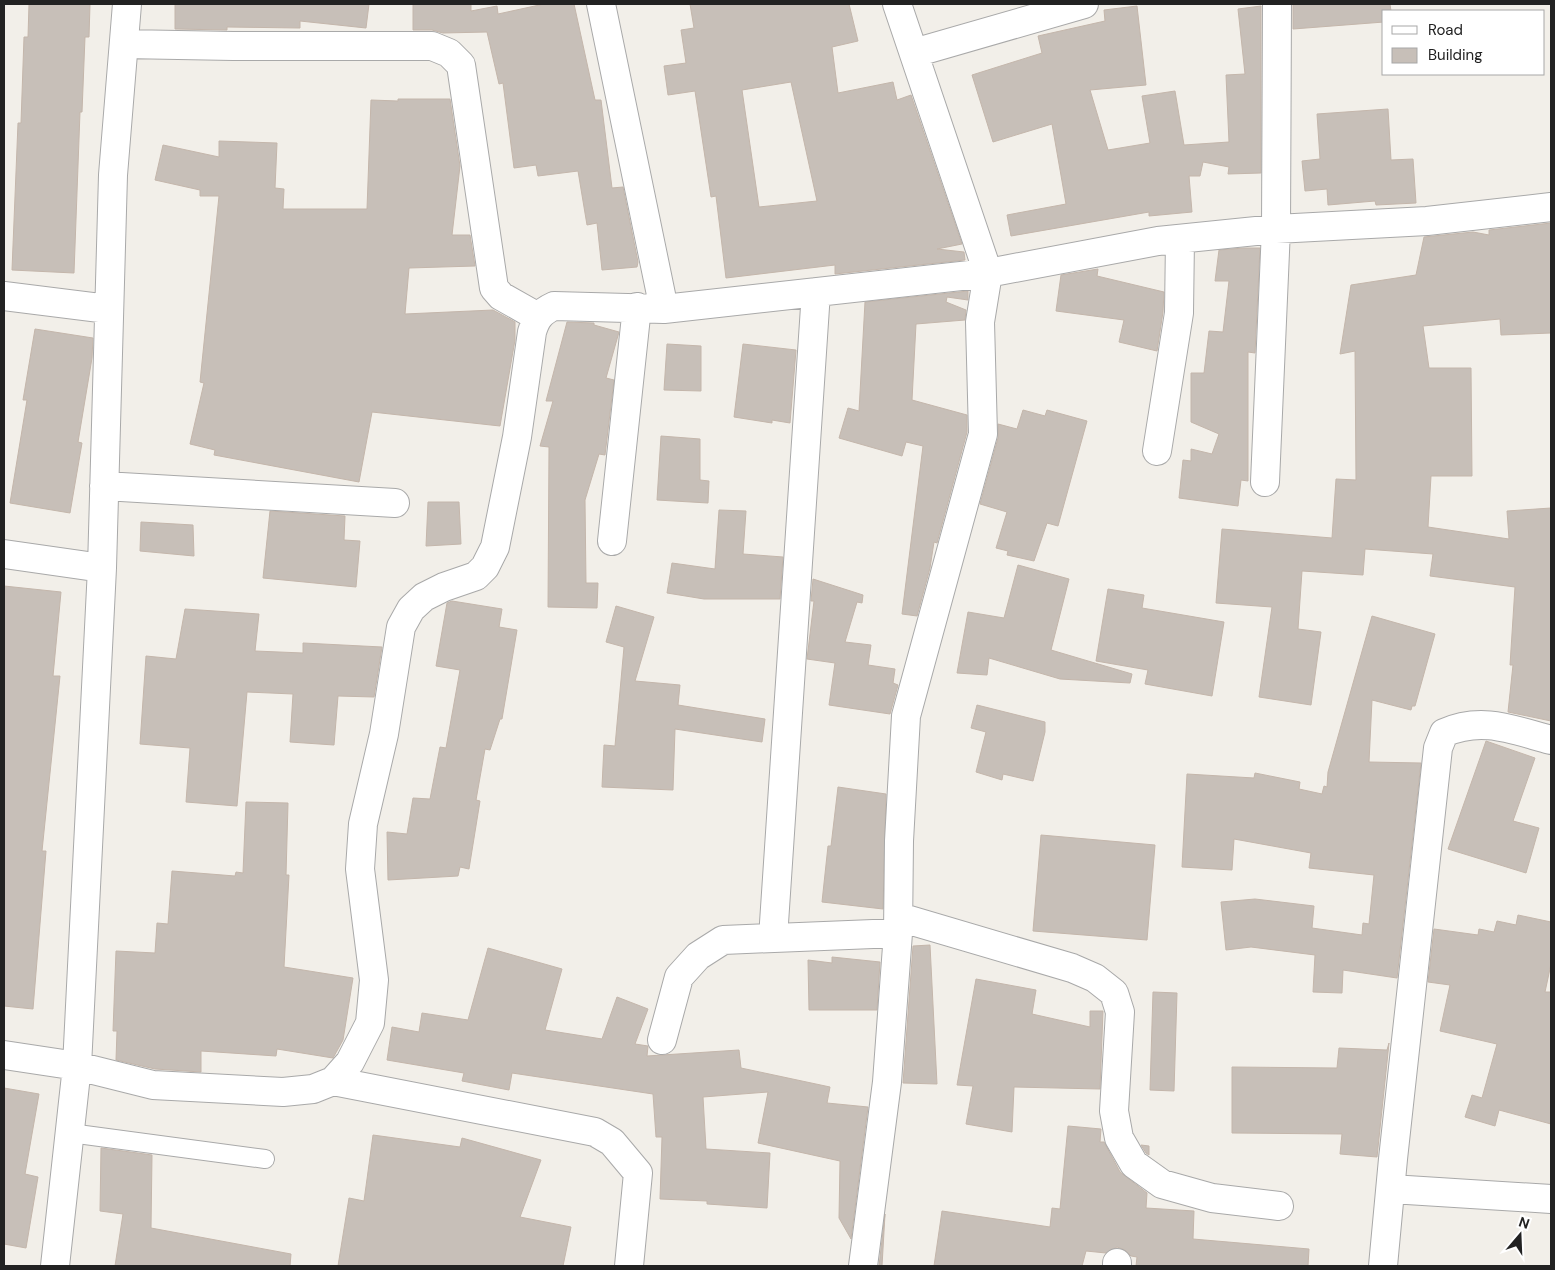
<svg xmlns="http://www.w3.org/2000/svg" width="1555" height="1270" viewBox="0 0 1555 1270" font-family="'DM Sans',sans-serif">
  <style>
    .building { fill: #c7bfb8; stroke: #c4b6ab; fill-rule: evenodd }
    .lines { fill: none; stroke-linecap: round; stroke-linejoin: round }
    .service-casing { stroke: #a9a9a9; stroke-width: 20 }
    .minor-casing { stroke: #a9a9a9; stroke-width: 30 }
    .service { stroke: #fff; stroke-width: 18 }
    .minor { stroke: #fff; stroke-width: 28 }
  </style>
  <rect width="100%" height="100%" fill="#f2efe9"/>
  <!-- building -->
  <path class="building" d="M29,4H90L89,37H85L82,112H80L74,273L12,270L18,123H21L24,37H28Z
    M175,4H369L366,28L300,21V28L227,27V30L175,29Z
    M413,4H471V11L497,6L498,14L544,4H574L595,100H601L612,188L623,187L638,262L637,267L602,270L597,223L587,225L578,171L538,176L536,165L514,168L503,83L499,84L487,32L443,33L432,30H413Z
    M690,4H849L858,41L832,47L838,93L893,82L897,100L911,95L962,244L937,249L964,252L965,260L835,274V265L726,278L716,196L711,197L695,91L668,95L664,66L686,63L681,30L694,28ZM791,82L817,201L759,207L742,90Z
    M1293,4H1390L1391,11H1384V22L1293,29Z
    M1137,6L1146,85L1090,90L1108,150L1150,143L1142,96L1175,91L1184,145L1229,142L1226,75L1245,74L1238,9L1261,6V173L1228,174L1229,167L1203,162L1200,176H1189L1192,212L1149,216V212L1011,236L1007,215L1066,204L1052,124L993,142L972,75L1042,53L1038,36L1105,21L1104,10Z
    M398,99H450L460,166L452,235H470L475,266L409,268L405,314L493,310L515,322V340L500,426L372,412L359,482L214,455L215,450L190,444L204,383L200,382L219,196H200V190L155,180L163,145L219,157V141L277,143L275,188L284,189L283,209H367L371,100L398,101Z
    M1388,109L1391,160L1413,159L1416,203L1376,205L1375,201L1328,205L1327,189L1305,191L1302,161L1320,159L1317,114Z
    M1551,223V333L1501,335L1500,319L1423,326L1429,368H1471L1472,476H1431L1428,527L1509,539L1507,511L1551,508V721L1508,712L1513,665H1510L1515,587L1430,576L1433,554L1365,549L1363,575L1302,571L1298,629L1321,632L1311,705L1259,697L1272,607L1216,603L1222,529L1332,538L1336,479L1356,480L1355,351L1340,354L1351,285L1416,275L1424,237L1473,232L1489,235V230Z
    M1244,248H1260L1255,353L1248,352V481L1241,480L1238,506L1179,498L1183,460L1191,461V449L1212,454L1219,434L1191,422V373H1204L1209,331L1223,332L1229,281H1215L1219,250Z
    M1098,269L1097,276L1164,292L1163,312L1157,351L1119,342L1124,320L1056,311L1061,275Z
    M968,291V300L947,297L946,302L966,310L965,320L916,324L912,400L967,415V432L937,543L934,542L930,568L917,616L902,614L923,446L906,442L902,456L839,438L848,408L859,411L865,302Z
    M567,322L594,323V325L619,332L606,378L614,380L605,455L599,454L585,500L586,583H598L597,608L548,607L549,447L540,446L553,401H546Z
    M35,329L93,338L92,358L78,442L82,443L70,513L10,503L27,400H23Z
    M667,344L701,346V391L664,390Z
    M743,344L796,350L790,423L772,420V423L734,417Z
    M1023,410L1045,416L1047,410L1087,421L1058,526L1047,523L1034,561L1007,555L1008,551L996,548L1007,512L980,504L998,438V424L1017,429Z
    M661,436L700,439V480L709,481L708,503L657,500Z
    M428,502H459L461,544L426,546Z
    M719,510L746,511L743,554L783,557L780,599H704L667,593L672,563L715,569Z
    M270,511L345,516L344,540L360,541L356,587L263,578Z
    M141,522L193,525L194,556L140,551Z
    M1018,565L1069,579L1051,650L1132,674L1130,683L1060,679L989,658L987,675L957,673L968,612L1004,618Z
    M813,579L863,595L862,603L857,602L845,642L871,645L868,665L895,669L893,683L898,685L890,714L829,705L835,663L807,659L814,601H811Z
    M4,586L61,592L53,676H60L42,851H46L33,1009L4,1006Z
    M1108,589L1144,595L1142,608L1224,622L1212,696L1145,684L1148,670L1096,661Z
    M452,601L502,609L499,627L517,630L502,719H500L490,750L485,749L476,800L480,801L469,869L460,867L458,876L388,880L387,832L407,834L413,798L430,799L440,747L446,748L460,670L436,666L447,603Z
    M616,606L654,617L635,681L680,685L678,705L765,719L762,742L675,729L673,790L602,787L604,745L615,746L624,647L606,642Z
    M185,609L259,614L255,651L303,653V643L382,647L374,697L338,696L334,745L290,742L293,694L247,692L237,806L186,802L190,748L140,744L146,656L176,659Z
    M1372,616L1435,634L1415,706H1412L1411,710L1372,700L1369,762L1421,763L1397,978L1343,970L1342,993L1313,992L1315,955L1251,947L1226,950L1221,902L1255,899L1314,906L1312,928L1362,935L1363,923L1369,924L1374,875L1309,868L1311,853L1234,839L1232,870L1182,867L1187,774L1254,778L1255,773L1300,782L1299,789L1322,794L1324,786L1327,787L1328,772Z
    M977,705L1045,722V732L1033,781L1003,774L1002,780L976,772L986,732L971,728Z
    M1486,741L1535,758L1513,821L1539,828L1526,873L1448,849Z
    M838,787L886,794L883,909L822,902L828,846H831Z
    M246,802L288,803L286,875H289L284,967L353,978L343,1040L333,1058L277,1049L276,1056L201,1051V1072L155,1069L116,1060L117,1031H113L116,951L155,953L157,923L168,924L172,871L235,876L236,872L243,873Z
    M1041,835L1155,845L1147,940L1033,931Z
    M1518,915L1551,922V964L1545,992H1551V1124L1499,1110L1495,1126L1465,1117L1472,1095L1482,1098L1497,1044L1440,1031L1450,985L1428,982L1434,929L1478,935L1479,929L1494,932L1497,921L1516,925Z
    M930,945L937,1084L903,1083L913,946Z
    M488,948L562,969L545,1030L602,1039L617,997L648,1009L635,1044L648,1046L647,1056L739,1050L741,1068L830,1087L827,1103L868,1107L851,1239L839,1218L840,1161L758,1143L768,1092L703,1097L706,1149L770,1153L767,1208L707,1204V1201L660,1199L662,1137H656L653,1094L512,1073L509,1090L462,1081L464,1073L387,1060L392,1027L419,1032L422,1013L468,1020Z
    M832,957L880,962L877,1010H809L808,960L832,963Z
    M976,979L1036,990L1032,1014L1090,1027V1011H1103L1100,1089L1014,1087L1012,1132L966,1124L973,1086L957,1085Z
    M1153,992L1177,993L1174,1091L1150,1090Z
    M1389,1043L1377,1157L1340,1154L1342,1134L1232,1133V1067L1337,1068L1339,1048L1387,1050Z
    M4,1088L39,1094L25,1174L38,1177L26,1248L4,1244Z
    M1068,1126L1101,1129L1100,1142H1104L1120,1172L1147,1193L1146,1208L1194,1211L1193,1239L1309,1249L1308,1266H1136L1137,1257L1131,1256L1125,1250L1117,1247L1106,1253L1086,1251L1082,1266H934L942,1211L1050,1227L1052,1208L1060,1209Z
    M373,1135L460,1147L462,1138L541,1160L520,1217L571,1227L563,1266H338L349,1198L364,1201Z
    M1141,1145L1149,1146V1155L1146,1153Z
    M101,1148L152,1155L151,1228L291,1254L290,1266H115L123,1214L100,1211Z
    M885,1214L882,1266H879Z"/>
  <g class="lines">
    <defs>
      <path id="service" d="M70,1133L265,1159"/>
      <path id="minor" d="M601,4L664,309
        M124,44L233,46H432L449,53L461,65L494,288L501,296L538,317
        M914,53L1084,4
        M4,296L108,309
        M1157,451L1179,313L1180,239
        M1265,482L1276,229L1277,4
        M104,486L395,503
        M612,541L637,307
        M4,554L102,568
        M899,917L1072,968L1095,978L1114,993L1120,1012L1114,1111L1119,1138L1134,1164L1162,1184L1212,1198L1279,1206
        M773,938L816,292
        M662,1040L679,977L698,956L723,940L898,933
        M4,1055L77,1066L153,1085L283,1092L313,1089L333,1081L350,1062L370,1023L374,980L360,869L363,824L384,734L401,627L411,609L424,597L444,587L476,576L485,567L495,547L517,437L532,332C536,318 541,312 554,306L664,309L988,273L1158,241L1276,229L1427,221L1551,207
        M333,1081L595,1132L612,1142L638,1173L629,1266
        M1391,1189L1551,1199
        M55,1266L77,1066L102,568L113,175L127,4
        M863,1266L887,1082L898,933L899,841L906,716L983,434L980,322L988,273L897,4
        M1117,1266V1263
        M1383,1266L1393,1159L1438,748L1444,733C1482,716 1513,730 1551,740"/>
    </defs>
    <!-- service casing -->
    <use href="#service" class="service-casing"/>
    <!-- minor casing -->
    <use href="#minor" class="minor-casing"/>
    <!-- service -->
    <use href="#service" class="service"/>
    <!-- minor -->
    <use href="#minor" class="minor"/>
  </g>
  <!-- border -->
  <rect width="1555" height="1270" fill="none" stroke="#222222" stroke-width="10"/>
  <!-- legend -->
  <rect x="1382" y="10" width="162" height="65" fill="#ffffff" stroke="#a7a7a7"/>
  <rect x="1392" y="26" width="25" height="8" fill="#ffffff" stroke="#a7a7a7"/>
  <text x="1428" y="35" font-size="15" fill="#222222">Road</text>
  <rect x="1392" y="48" width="25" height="15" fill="#c7bfb8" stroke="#a7a7a7"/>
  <text x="1428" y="60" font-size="15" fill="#222222">Building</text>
  <!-- north arrow -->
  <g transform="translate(1520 1235) rotate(19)" stroke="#ffffff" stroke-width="4" paint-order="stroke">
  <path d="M0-4L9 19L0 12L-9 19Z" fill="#222222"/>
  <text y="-8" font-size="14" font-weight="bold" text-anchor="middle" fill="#222222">N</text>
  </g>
</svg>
